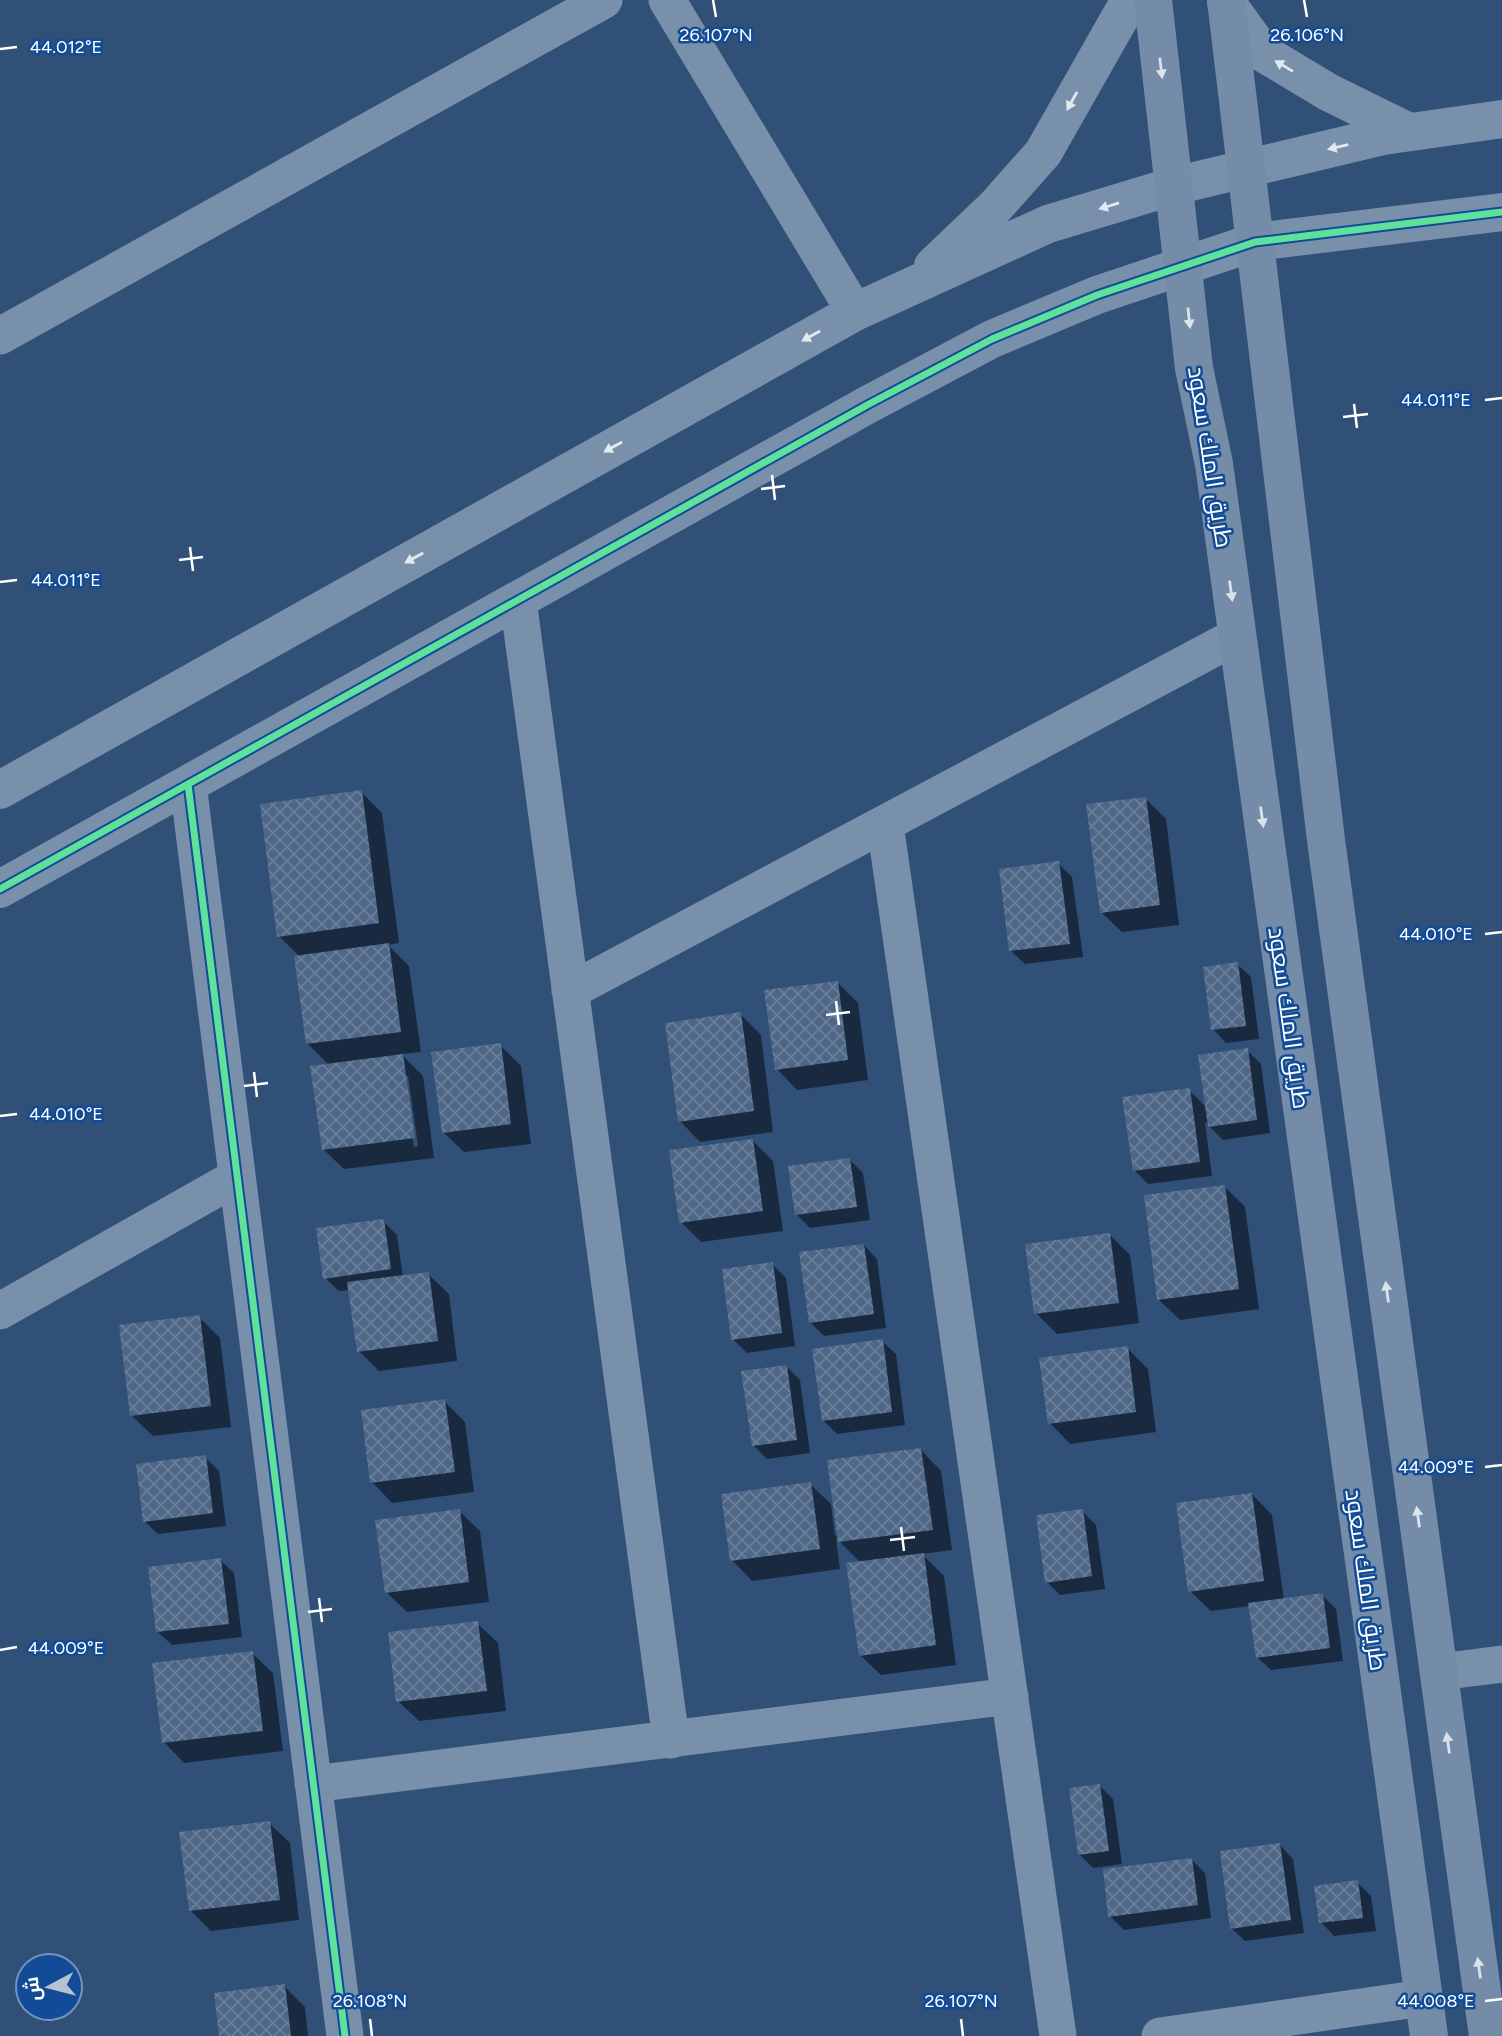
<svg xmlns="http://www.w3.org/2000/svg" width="1502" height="2036" viewBox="0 0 1502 2036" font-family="Figtree,Cairo,sans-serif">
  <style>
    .shadow { fill: #0007; fill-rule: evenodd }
    .building { fill: url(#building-cross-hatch) }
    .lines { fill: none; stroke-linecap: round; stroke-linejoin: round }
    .minor { stroke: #7990ab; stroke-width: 37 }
    .tertiary { stroke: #7990ab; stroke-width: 38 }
    .secondary { stroke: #748ca7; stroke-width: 38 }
    .cycleway-casing { stroke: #124c96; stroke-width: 11 }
    .cycleway { stroke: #60e19b; stroke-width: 7 }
    .oneway { fill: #e4e9ee }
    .oneway2 { fill: #dce2e9 }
    .ticks { fill: none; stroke: #fff; stroke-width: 2.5 }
    .labels { text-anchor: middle; stroke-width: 5; stroke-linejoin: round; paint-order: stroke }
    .street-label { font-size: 24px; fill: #fff; stroke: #124c96 }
    .ticks-label { font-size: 18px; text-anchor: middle; fill: #fff; stroke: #124c96; stroke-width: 5; stroke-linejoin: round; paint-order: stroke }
  </style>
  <defs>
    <pattern id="building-cross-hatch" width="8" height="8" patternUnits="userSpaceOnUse" patternTransform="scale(1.75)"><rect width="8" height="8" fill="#4e6787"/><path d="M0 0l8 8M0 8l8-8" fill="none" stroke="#697e99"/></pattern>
  </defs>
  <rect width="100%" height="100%" fill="#305078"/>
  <!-- shadow -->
  <path class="shadow" d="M361,792L382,813L399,943L388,945L409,966L421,1052L401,1054L423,1076L434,1158L344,1169L323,1149L329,1065L307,1043L300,957L279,936ZM404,1076H408L418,1146L414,1147Z
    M1145,798L1166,819L1179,925L1122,932L1101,912Z
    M1058,863L1072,877L1083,957L1025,964L1011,951Z
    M1237,964L1251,977L1259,1039L1226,1043L1213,1029Z
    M837,982L858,1003L868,1080L797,1090L777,1069Z
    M740,1014L761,1035L773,1132L700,1142L680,1121Z
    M500,1045L521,1066L531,1144L464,1152L443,1132Z
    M1247,1050L1261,1064L1270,1133L1223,1140L1205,1122L1212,1176L1148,1184L1134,1170L1189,1090L1207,1108Z
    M753,1141L773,1161L783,1231L701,1242L681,1222Z
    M850,1160L863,1173L870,1220L810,1228L796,1214Z
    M1225,1187L1245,1207L1259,1309L1180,1320L1159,1300Z
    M383,1221L397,1235L403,1277L428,1274L449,1294L457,1361L379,1371L359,1351L350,1290L339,1291L325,1278Z
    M1109,1234L1130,1255L1139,1323L1057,1334L1036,1313Z
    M864,1245L877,1259L886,1328L824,1336L810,1322Z
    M772,1264L786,1278L795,1346L747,1353L733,1339Z
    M199,1317L220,1338L231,1427L153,1436L132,1416Z
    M882,1341L896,1354L905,1425L837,1434L823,1420Z
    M1127,1348L1148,1369L1156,1432L1070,1444L1050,1423Z
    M786,1366L800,1380L810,1453L767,1459L753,1445Z
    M444,1401L465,1422L474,1492L392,1503L372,1482Z
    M921,1450L941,1471L952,1550L922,1554L944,1576L956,1665L881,1675L860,1655L861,1563L836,1538L840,1569L752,1581L732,1560L810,1484L831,1504L835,1536L839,1535Z
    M205,1457L219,1471L226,1526L158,1534L144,1521Z
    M1252,1494L1272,1515L1284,1600L1322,1595L1336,1609L1343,1661L1271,1670L1257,1657L1250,1606L1211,1611L1190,1591Z
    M459,1511L480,1531L489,1602L407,1612L386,1592Z
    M1082,1511L1096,1525L1105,1589L1060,1595L1047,1582Z
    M220,1560L234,1573L242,1637L172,1645L158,1632Z
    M477,1623L498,1643L506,1711L419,1721L398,1701Z
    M252,1653L273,1673L283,1751L184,1763L164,1742Z
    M1100,1786L1113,1799L1122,1864L1093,1868L1079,1854Z
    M269,1823L290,1843L299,1920L211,1931L190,1910Z
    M1280,1845L1293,1859L1304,1933L1245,1941L1231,1928Z
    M1191,1859L1205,1873L1211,1918L1124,1930L1110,1916Z
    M1357,1882L1371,1896L1376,1931L1334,1936L1321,1922Z
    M284,1986L305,2007L308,2036H221Z"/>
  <!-- building -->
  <path class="building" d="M362,790L379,923L277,937L260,804Z
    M1146,797L1160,905L1100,913L1086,804Z
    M1059,861L1070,944L1009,951L999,869Z
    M389,943L401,1032L306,1044L294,956Z
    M1238,962L1246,1026L1211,1030L1203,967Z
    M838,981L848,1060L775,1070L764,990Z
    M741,1012L754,1111L678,1122L665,1023Z
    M501,1043L511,1124L442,1133L431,1052Z
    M1248,1048L1257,1120L1208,1127L1198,1055Z
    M403,1054L415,1138L322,1150L310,1066Z
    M1190,1088L1200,1162L1133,1171L1122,1097Z
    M753,1139L763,1211L679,1223L669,1150Z
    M850,1158L857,1207L795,1215L788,1166Z
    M1225,1185L1239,1289L1157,1300L1144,1195Z
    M384,1219L391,1269L323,1279L316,1228Z
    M1110,1233L1119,1303L1034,1314L1025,1244Z
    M864,1244L874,1314L809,1323L799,1252Z
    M773,1262L782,1333L731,1340L722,1269Z
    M429,1272L438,1341L357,1352L347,1282Z
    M200,1315L211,1406L130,1416L119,1325Z
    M883,1339L892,1412L822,1421L812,1349Z
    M1128,1346L1136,1412L1048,1424L1039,1358Z
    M787,1365L797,1440L752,1446L741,1371Z
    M445,1399L455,1472L370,1483L361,1410Z
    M921,1448L933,1530L838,1542L827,1460Z
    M206,1455L213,1513L143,1522L136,1464Z
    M811,1482L820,1549L730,1561L721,1494Z
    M1252,1493L1264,1581L1188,1592L1176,1503Z
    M460,1509L469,1582L385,1593L375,1520Z
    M1083,1509L1092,1576L1045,1583L1036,1515Z
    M924,1553L936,1645L859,1656L846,1563Z
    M221,1558L229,1624L156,1632L148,1567Z
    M1323,1593L1330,1648L1256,1658L1248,1603Z
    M478,1621L487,1691L396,1702L388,1632Z
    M253,1651L263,1731L162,1743L152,1663Z
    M1100,1784L1109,1851L1078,1855L1069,1788Z
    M270,1821L280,1900L189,1911L179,1832Z
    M1280,1843L1291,1920L1230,1929L1220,1851Z
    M1192,1858L1198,1905L1108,1917L1103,1869Z
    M1358,1880L1363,1918L1319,1923L1314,1886Z
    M285,1984L291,2036H219L214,1993Z"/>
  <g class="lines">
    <!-- minor -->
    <path class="minor" d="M667,0L855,312
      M0,336L604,0
      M518,600L671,1740
      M188,784L345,2036
      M885,824L1058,2036
      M570,991L1237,636
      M0,1311L237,1177
      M1439,1672L1502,1664
      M313,1784L1010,1696
      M1160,2036L1423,1998"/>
    <!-- tertiary -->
    <path class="tertiary" d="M1226,2L1263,53L1328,92L1409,132
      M933,266L995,207L1043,153L1130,0
      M0,790L855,312L1048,224L1174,186L1383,136L1502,119
      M0,889L869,404L992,339L1097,295L1255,242L1502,212"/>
    <!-- secondary -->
    <path class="secondary" d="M1153,0L1194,368L1214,464L1429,2036
      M1226,0L1326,840L1488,2036"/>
    <defs>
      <path id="cycleway" d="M188,784L345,2036
        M0,889L869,404L992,339L1097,295L1255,242L1502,212"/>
    </defs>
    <!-- cycleway casing -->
    <use href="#cycleway" class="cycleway-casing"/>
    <!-- cycleway -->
    <use href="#cycleway" class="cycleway"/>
  </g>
  <!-- one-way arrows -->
  <defs><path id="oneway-solid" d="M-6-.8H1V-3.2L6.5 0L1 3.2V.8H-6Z" transform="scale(1.75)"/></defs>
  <g class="oneway">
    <use href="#oneway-solid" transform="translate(1284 66) rotate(-149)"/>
    <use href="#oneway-solid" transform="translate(1072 101) rotate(119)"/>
    <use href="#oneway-solid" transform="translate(1338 147) rotate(167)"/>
    <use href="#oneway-solid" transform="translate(1109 206) rotate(163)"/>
    <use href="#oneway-solid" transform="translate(811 336) rotate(151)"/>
    <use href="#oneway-solid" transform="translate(613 447) rotate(151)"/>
    <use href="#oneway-solid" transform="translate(414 558) rotate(151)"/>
  </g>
  <g class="oneway2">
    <use href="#oneway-solid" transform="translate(1161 68) rotate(83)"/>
    <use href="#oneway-solid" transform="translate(1189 318) rotate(84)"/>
    <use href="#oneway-solid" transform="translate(1231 591) rotate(82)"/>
    <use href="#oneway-solid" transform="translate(1262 817) rotate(82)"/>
    <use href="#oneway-solid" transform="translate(1387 1292) rotate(-98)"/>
    <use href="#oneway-solid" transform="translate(1418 1517) rotate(-98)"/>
    <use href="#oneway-solid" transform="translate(1448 1743) rotate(-98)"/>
    <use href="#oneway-solid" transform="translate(1479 1968) rotate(-98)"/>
  </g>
  <!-- ticks -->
  <path class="ticks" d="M713,0L716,17M1304,0L1307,17M0,49L17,47M1485,400L1502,398M1354,404L1357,428M1343,417L1368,414M772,475L775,500M761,489L785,486M190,547L193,571M179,560L203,557M0,582L17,580M1485,934L1502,932M836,1001L839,1025M826,1015L850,1012M254,1072L257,1097M244,1086L268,1083M0,1116L17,1114M1485,1467L1502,1465M901,1527L904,1551M890,1540L915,1537M319,1598L322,1622M308,1612L332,1609M0,1650L17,1647M1485,2001L1502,1999M370,2019L372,2036M961,2019L963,2036"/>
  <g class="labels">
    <!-- street labels -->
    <g class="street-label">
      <text transform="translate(1210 457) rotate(81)" y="8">طريق الملك سعود</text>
      <text transform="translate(1289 1018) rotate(82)" y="8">طريق الملك سعود</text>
      <text transform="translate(1366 1580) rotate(82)" y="8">طريق الملك سعود</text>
    </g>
  </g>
  <g class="ticks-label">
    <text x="716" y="41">26.107°N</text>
    <text x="1307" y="41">26.106°N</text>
    <text x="66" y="53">44.012°E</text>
    <text x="1436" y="406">44.011°E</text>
    <text x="66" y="586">44.011°E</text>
    <text x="1436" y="940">44.010°E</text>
    <text x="66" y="1120">44.010°E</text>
    <text x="1436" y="1473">44.009°E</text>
    <text x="66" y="1654">44.009°E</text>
    <text x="1436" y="2007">44.008°E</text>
    <text x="370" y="2007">26.108°N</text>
    <text x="961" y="2007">26.107°N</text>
  </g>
  <!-- north arrow -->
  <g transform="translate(49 1987) rotate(263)"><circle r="33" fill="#124c96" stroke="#7194c0" stroke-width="2"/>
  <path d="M0-5L12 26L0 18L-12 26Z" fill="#b7c2d0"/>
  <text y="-10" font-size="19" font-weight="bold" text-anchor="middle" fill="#ffffff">ش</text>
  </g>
</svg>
